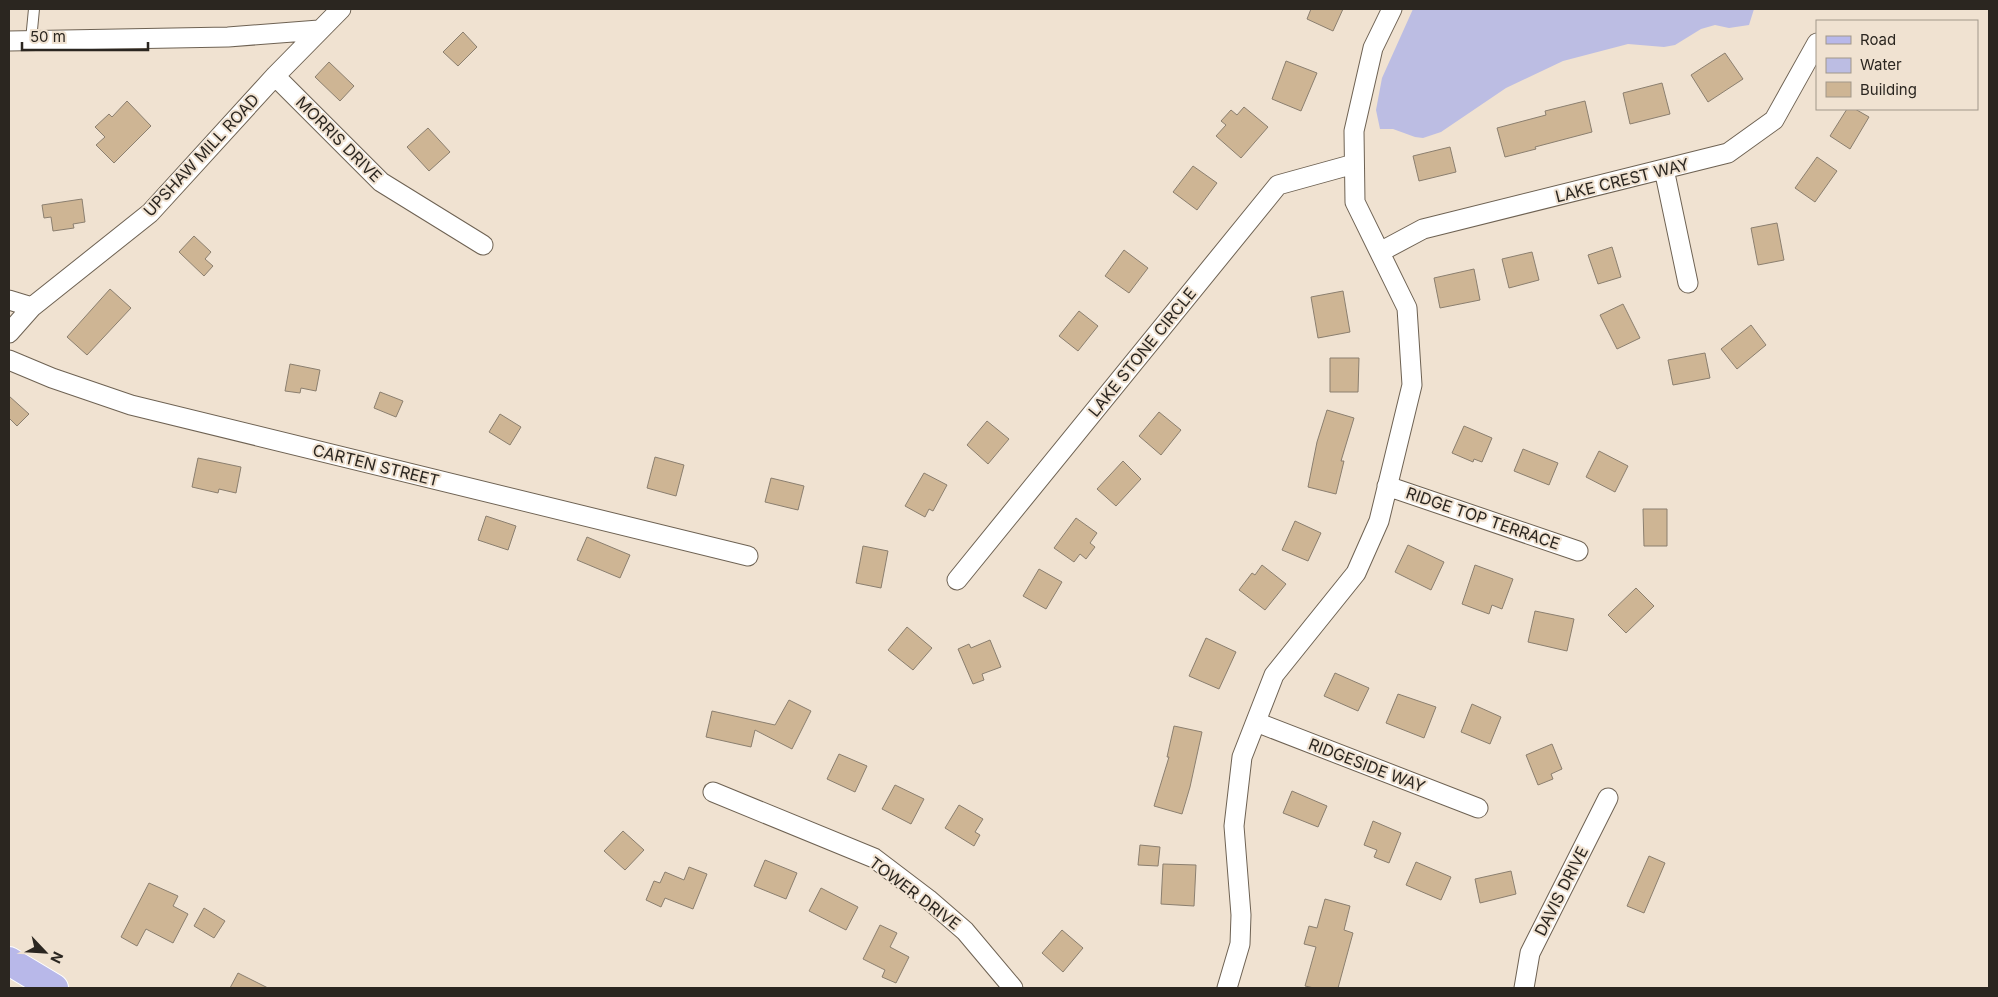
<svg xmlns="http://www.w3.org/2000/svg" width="1998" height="997" viewBox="0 0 1998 997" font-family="Inter,sans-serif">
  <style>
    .water { fill: #bcbde3 }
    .building { fill: #ceb594; stroke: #8b7f6f }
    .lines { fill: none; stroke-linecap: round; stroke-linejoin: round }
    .lane-casing { stroke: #6e6253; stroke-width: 12 }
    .street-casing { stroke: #6e6253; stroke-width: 21 }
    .primary-casing { stroke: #fff; stroke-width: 30 }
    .lane { stroke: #fff; stroke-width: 10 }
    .street { stroke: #fff; stroke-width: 19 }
    .primary { stroke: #b8b8e9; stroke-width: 28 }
    .labels { text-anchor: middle; stroke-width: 4; stroke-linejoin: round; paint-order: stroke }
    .street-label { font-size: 16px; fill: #2b2620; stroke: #f0e2d1 }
  </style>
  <rect width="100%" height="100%" fill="#f0e2d1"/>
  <!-- water -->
  <path class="water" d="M1413,9H1754L1749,25L1729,28L1715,25L1701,29L1675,45L1664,47L1628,44L1563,61L1506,88L1441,132L1423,138L1415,137L1393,129H1380L1376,110L1382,78Z"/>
  <!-- building -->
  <path class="building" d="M1311,9H1343L1333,31L1307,19Z
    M463,32L477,47L458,66L443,52Z
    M1725,53L1743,79L1708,102L1691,75Z
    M1286,61L1317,73L1301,111L1272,99Z
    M329,62L354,86L340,101L315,77Z
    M1662,83L1670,114L1630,124L1623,93Z
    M127,101L151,126L114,163L96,145L105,137L95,127L109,114L112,117Z
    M1585,101L1592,132L1535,147L1536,149L1505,157L1497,128L1546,115L1545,111Z
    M1244,107L1268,127L1241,158L1216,136L1226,125L1221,121L1231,110L1237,115Z
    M1847,109H1855L1869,117L1850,149L1830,136Z
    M428,128L450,152L429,171L407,147Z
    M1450,147L1456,172L1419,181L1413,156Z
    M1817,157L1837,171L1815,202L1795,188Z
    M1193,166L1217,183L1197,210L1173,192Z
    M82,199L85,222L73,224L74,228L53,231L51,217L44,218L42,205Z
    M1777,223L1784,260L1758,265L1751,228Z
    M194,236L211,252L205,259L213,266L204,276L179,252Z
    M1612,247L1621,277L1598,284L1588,255Z
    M1124,250L1148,268L1129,293L1105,276Z
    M1532,252L1539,280L1509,288L1502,259Z
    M1474,269L1480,300L1440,308L1434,278Z
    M110,289L131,308L87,355L67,337Z
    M1343,291L1350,332L1318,338L1311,297Z
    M1623,304L1640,338L1617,349L1600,315Z
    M1079,311L1098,326L1078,351L1059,336Z
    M1751,325L1766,345L1737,369L1721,349Z
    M1705,353L1710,378L1673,385L1668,360Z
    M1330,358H1359L1358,392H1330Z
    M290,364L320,370L316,391L301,388L300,393L285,391Z
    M380,392L403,401L396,417L374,408Z
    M9,396L29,414L17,426L9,418Z
    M1327,410L1354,418L1341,461H1344L1336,494L1308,487L1317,442Z
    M1159,412L1181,430L1161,455L1139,436Z
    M500,414L521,427L510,445L489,432Z
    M987,421L1009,439L988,464L967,445Z
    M1464,426L1492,438L1482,462L1474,459L1473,462L1452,453Z
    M1523,449L1558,463L1549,485L1514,471Z
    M1599,451L1628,466L1615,492L1586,477Z
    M655,457L684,465L676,496L647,488Z
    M198,458L241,467L236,493L219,489L218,493L192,487Z
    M1123,461L1141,479L1116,506L1097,489Z
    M924,473L947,485L933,511L929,509L925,517L905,506Z
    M771,478L804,486L798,510L765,502Z
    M1643,509H1667V546H1644Z
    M486,516L516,526L508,550L478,540Z
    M1076,518L1097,533L1090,543L1095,547L1086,559L1080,554L1074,562L1054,548Z
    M1295,521L1321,533L1308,561L1282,550Z
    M587,537L630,555L620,578L577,560Z
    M1408,545L1444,562L1431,590L1395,572Z
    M863,546L888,551L881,588L856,583Z
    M1262,565L1286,584L1265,610L1239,590L1252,573L1255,575Z
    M1475,565L1513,579L1502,609L1492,605L1489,614L1462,604Z
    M1039,569L1062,582L1046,609L1023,596Z
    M1636,588L1654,606L1626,633L1608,615Z
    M1535,611L1574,619L1567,651L1528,642Z
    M907,627L932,648L913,670L888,650Z
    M1206,638L1236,652L1219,689L1189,676Z
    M990,640L1001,667L982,674L984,680L973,684L958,649L969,644L971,648Z
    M1335,673L1369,688L1358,711L1324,696Z
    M1398,694L1436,707L1424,738L1386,723Z
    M789,700L811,711L792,749L755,730L751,747L706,737L712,711L775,725Z
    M1472,704L1501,717L1490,744L1461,732Z
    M1174,726L1202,732L1190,787L1182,814L1154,806L1169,757H1167Z
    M1552,744L1562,769L1551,774L1553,779L1538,785L1526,755Z
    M839,754L867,766L855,792L827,779Z
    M895,785L924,799L911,824L882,809Z
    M1292,791L1327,806L1318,827L1283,813Z
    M959,805L983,819L975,832L980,835L974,846L945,828Z
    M1373,821L1401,833L1389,863L1374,857L1377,850L1364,845Z
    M623,831L644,850L625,870L604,851Z
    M1140,845L1160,847L1158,866L1138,865Z
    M1649,856L1665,863L1644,913L1627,906Z
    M765,860L797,873L786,899L754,886Z
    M1416,862L1451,877L1441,900L1406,885Z
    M1163,864L1196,865L1194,906L1161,904Z
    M689,867L707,874L693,909L665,898L661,907L646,900L654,881L660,883L665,872L684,880Z
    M1511,871L1516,894L1480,903L1475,879Z
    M149,883L178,896L173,906L188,914L173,943L146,929L137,946L121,937Z
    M821,888L858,907L846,930L809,911Z
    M1325,899L1350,906L1344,930L1353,933L1338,988H1314L1305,986L1316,947L1304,944L1309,926L1317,928Z
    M204,908L225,921L214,938L194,926Z
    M880,925L897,933L890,947L909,957L896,983L882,977L885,970L863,959Z
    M1062,930L1083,948L1063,972L1042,953Z
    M238,973L268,988H230Z"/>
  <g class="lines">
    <defs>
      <path id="lane" d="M31,40L34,9"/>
      <path id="street" d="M9,41L228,37L319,30
        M275,76L381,182L483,245
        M1664,169L1688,283
        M1380,252L1423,229L1728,153L1774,120L1817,43
        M9,300L32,307
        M9,333L32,307L150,213L275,76L341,9
        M9,360L52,378L131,405L748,556
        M1387,486L1578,551
        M957,580L1278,185L1354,164
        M1256,722L1478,808
        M713,792L874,858L928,899L965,931L1013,988
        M1227,988L1240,944L1241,915L1234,826L1242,757L1274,675L1356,573L1379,521L1412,385L1407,308L1355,202L1354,131L1373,48L1392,9
        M1524,988L1530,953L1608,798"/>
      <path id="primary" d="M9,961L54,988"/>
    </defs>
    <!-- lane casing -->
    <use href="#lane" class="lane-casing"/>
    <!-- street casing -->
    <use href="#street" class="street-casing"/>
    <!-- primary casing -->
    <use href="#primary" class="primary-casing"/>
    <!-- lane -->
    <use href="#lane" class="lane"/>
    <!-- street -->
    <use href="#street" class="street"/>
    <!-- primary -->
    <use href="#primary" class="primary"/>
  </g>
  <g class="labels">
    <!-- street labels -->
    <g class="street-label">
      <text transform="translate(339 139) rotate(45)" y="6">MORRIS DRIVE</text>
      <text transform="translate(201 155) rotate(-47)" y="6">UPSHAW MILL ROAD</text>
      <text transform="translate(1622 180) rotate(-14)" y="6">LAKE CREST WAY</text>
      <text transform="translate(1142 352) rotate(-51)" y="6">LAKE STONE CIRCLE</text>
      <text transform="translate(376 465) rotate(14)" y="6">CARTEN STREET</text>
      <text transform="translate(1483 518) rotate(19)" y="6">RIDGE TOP TERRACE</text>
      <text transform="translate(1367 765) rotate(21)" y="6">RIDGESIDE WAY</text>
      <text transform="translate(1561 891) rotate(-63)" y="6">DAVIS DRIVE</text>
      <text transform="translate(915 893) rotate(37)" y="6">TOWER DRIVE</text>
    </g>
  </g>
  <!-- border -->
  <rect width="1998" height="997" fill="none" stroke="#2b2620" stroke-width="20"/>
  <!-- legend -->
  <rect x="1816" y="20" width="162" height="90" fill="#f0e2d1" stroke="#a1978a"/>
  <rect x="1826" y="36" width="25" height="8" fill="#b8b8e9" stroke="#a1978a"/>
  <text x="1860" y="45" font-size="15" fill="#2b2620">Road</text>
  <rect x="1826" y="58" width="25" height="15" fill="#bcbde3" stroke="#a1978a"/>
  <text x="1860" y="70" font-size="15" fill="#2b2620">Water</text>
  <rect x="1826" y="82" width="25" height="15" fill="#ceb594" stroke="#a1978a"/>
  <text x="1860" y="95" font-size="15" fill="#2b2620">Building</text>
  <!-- north arrow -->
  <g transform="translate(45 952) rotate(115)" stroke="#f0e2d1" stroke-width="4" paint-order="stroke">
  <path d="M0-4L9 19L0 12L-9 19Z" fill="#2b2620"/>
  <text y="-8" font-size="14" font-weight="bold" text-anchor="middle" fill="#2b2620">N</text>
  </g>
  <!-- scale -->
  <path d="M22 42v8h126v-8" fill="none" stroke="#2b2620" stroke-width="2.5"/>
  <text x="30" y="42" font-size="15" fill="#2b2620" stroke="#f0e2d1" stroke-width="4" paint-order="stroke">50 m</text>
</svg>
